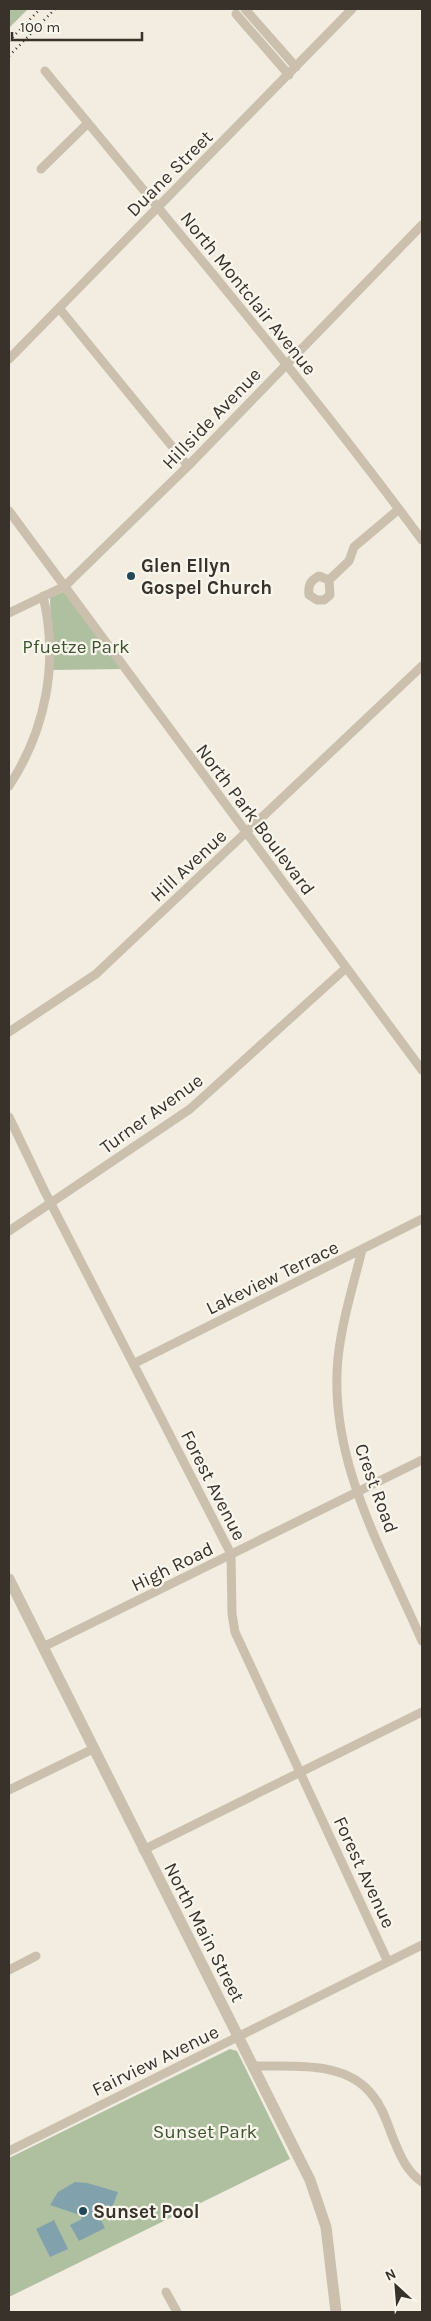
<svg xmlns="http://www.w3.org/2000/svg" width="431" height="2321" viewBox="0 0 431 2321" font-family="Karla,sans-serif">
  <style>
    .green { fill: #afc0a1 }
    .water { fill: #81a2ad }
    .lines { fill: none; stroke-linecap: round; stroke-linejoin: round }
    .minor { stroke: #cac0ad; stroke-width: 9 }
    .tertiary { stroke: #cac0ad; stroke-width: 11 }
    .rail { stroke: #38322b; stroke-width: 2.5; stroke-dasharray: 1 4; stroke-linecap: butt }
    .poi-dot { fill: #224858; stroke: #f9f6ed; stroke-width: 2 }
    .labels { text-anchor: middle; stroke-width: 4.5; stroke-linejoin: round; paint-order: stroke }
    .street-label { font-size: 19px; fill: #38322b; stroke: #f9f6ed }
    .poi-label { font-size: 19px; font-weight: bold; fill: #38322b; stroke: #f9f6ed; text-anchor: start }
    .park-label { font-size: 19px; fill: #3f5530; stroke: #f9f6ed }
  </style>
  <rect width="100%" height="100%" fill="#f2ede0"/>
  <!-- green -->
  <path class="green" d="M9,9H28L9,28Z
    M65,591L123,669L52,670L50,598Z
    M230,2049L237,2051L290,2159L9,2297V2158Z"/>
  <!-- water -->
  <path class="water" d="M75,2182L87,2183L118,2192L112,2208L99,2205L98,2203L96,2204L95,2208L105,2228L79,2241L70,2225L82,2219L80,2215L50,2205L58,2192Z
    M54,2220L68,2249L50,2257L36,2229Z"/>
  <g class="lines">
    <!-- minor -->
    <path class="minor" d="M245,9L296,67
      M236,14L289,75
      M45,71C173,226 303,379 422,540
      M41,169L88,123
      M59,308L188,466
      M9,359L352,9
      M9,511L422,1070
      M329,580L330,595L324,600H317L309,595C308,585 310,581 319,576L329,580L349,561L354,547L399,509
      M9,613L65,586L188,466L422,225
      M9,786C46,730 59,662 43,596
      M9,1032L96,974L422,666
      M9,1117L45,1192L231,1554L232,1614L235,1632L388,1962
      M9,1231L190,1109L346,968
      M362,1250C353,1286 342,1321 338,1358C328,1460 383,1551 422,1641
      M135,1363L422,1219
      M43,1647L422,1460
      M9,1790L93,1749
      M143,1850L422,1712
      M9,1970L36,1956
      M254,2066C294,2067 347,2060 373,2096C383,2108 387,2123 393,2138C400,2155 406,2171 422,2182
      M9,2151L422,1945
      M166,2292L177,2312"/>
    <!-- tertiary -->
    <path class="tertiary" d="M9,1579L310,2180L326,2227L336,2312"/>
    <!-- rail -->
    <path class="rail" d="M9,41L40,9
      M9,56L55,9"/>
  </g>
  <!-- markers -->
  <g class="poi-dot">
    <circle cx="131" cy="576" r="5"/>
    <circle cx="83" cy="2211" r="5"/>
  </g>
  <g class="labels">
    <!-- street labels -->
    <g class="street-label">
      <text transform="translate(169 173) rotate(-45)" y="7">Duane Street</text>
      <text transform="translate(249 293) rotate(51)" y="7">North Montclair Avenue</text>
      <text transform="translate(211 418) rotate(-46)" y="7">Hillside Avenue</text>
      <text transform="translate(256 819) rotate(53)" y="7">North Park Boulevard</text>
      <text transform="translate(188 865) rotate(-43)" y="7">Hill Avenue</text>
      <text transform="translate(151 1113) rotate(-36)" y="7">Turner Avenue</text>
      <text transform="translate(272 1277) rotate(-26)" y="7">Lakeview Terrace</text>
      <text transform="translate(214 1485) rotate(63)" y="7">Forest Avenue</text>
      <text transform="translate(377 1488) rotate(70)" y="7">Crest Road</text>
      <text transform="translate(172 1566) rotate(-26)" y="7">High Road</text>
      <text transform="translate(365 1872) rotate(65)" y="7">Forest Avenue</text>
      <text transform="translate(205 1932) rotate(63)" y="7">North Main Street</text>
      <text transform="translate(155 2060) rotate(-26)" y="7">Fairview Avenue</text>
    </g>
    <!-- poi labels -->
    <g class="poi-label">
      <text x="141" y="572">Glen Ellyn<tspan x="141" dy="22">Gospel Church</tspan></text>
      <text x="93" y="2218">Sunset Pool</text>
    </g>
    <!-- park labels -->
    <g class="park-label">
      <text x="76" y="653">Pfuetze Park</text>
      <text x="205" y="2138">Sunset Park</text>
    </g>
  </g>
  <!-- border -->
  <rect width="431" height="2321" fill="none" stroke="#38322b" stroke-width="20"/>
  <!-- north arrow -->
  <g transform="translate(396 2286) rotate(334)" stroke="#f9f6ed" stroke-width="4" paint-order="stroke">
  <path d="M0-4L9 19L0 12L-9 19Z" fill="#38322b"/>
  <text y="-8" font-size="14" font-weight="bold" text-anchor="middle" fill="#38322b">N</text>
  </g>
  <!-- scale -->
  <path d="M12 32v8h130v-8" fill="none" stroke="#38322b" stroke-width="2.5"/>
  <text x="20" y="32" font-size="15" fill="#38322b" stroke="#f9f6ed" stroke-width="4" paint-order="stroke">100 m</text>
</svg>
